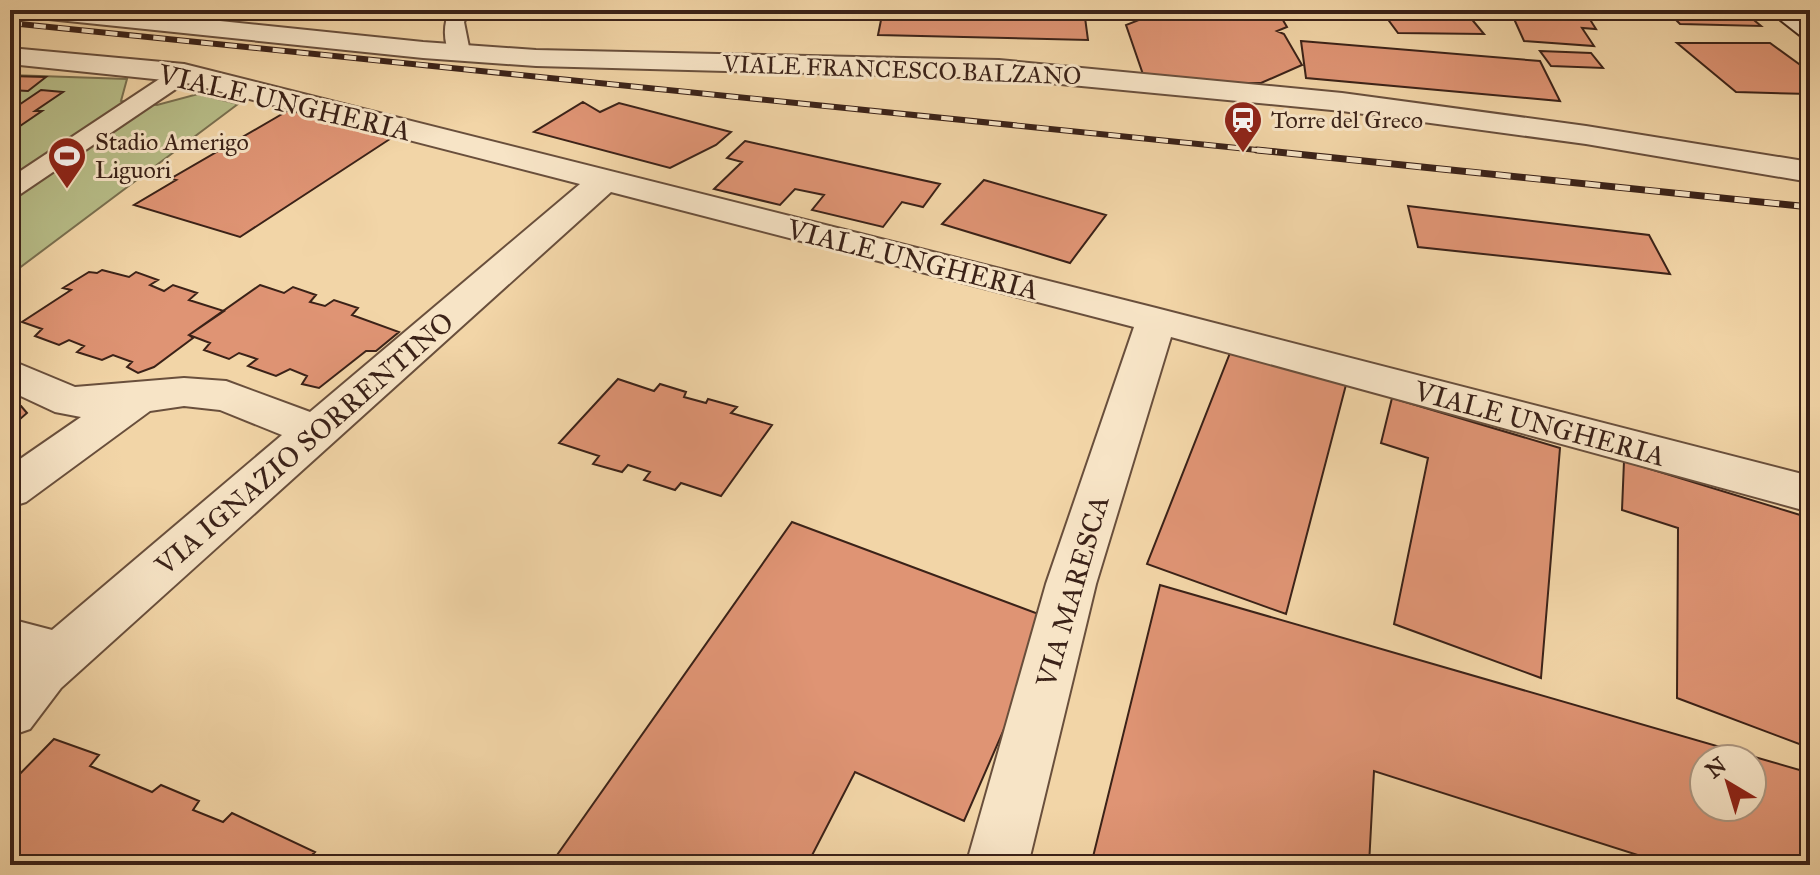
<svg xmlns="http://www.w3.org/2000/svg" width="1820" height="875" viewBox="0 0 1820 875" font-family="'IM FELL Great Primer',serif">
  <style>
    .green { fill: #b8be89; stroke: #7a7050; stroke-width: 2 }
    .building { fill: #df9474; stroke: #3b2218; stroke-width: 2; fill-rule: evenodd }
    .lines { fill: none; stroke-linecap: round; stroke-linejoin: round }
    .lane-casing { stroke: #694f3c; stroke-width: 4 }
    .street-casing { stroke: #694f3c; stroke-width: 4 }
    .secondary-casing { stroke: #3b2218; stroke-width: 4 }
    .lane { fill: #f7e4c6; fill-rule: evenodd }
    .street { fill: #f7e4c6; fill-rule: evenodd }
    .secondary { fill: #f7e4c6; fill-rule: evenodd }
    .rail-far1-casing { stroke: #3b2218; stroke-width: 6 }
    .rail-casing { stroke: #3b2218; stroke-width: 7 }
    .rail-far1 { stroke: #f7e4c6; stroke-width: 4; stroke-dasharray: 12; stroke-linecap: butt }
    .rail { stroke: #f7e4c6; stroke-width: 5; stroke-dasharray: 15; stroke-linecap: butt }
    .labels { text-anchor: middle; stroke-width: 6; stroke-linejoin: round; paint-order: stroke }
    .far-street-label { font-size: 24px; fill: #3b2218; stroke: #f7e4c6 }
    .far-poi-label { font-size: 24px; fill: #3b2218; stroke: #f7e4c6; text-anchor: start }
    .street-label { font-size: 28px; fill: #3b2218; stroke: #f7e4c6 }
  </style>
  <rect width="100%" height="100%" fill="#f2d5a7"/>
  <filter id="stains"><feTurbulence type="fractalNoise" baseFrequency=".0025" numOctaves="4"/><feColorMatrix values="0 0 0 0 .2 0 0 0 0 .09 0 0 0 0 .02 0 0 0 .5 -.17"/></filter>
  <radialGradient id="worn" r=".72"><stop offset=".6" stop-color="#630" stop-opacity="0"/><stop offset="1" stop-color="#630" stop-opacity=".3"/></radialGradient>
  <!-- green -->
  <path class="green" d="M10,75L127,79L121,101L157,105L198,94L238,104L10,275Z"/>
  <!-- building -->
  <path class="building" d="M883,10H1084L1088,40L878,35Z
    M1152,10H1277L1287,27L1277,31L1284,34L1302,65L1261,83H1146L1126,25L1154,14Z
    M1381,10H1499L1504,16H1469L1484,34L1398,33Z
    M1510,10H1584L1596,29L1582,28L1594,46L1524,41Z
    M1666,10H1742L1761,26L1680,24Z
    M1301,41L1540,61L1560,101L1306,78Z
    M1677,43H1770L1810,72V94L1736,92Z
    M1540,51L1591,53L1603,68L1551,66Z
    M10,76L46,77L28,91L10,90Z
    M41,90L63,92L35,111H42L20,126L10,125V111Z
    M583,102L600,112L619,103L731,132L716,145L670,168L534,132Z
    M289,110L393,137L240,237L134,205L176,180L170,179Z
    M745,141L940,184L923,207L902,202L883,227L812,210L824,195L795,189L780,205L714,189L742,162L727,158Z
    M984,180L1106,215L1070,263L942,224Z
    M1408,206L1649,235L1670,274L1418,247Z
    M102,270L129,277L136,272L158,280L150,285L164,291L173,285L197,293L189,300L224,311L189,335L193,338L154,367L138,373L127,367L132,362L113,355L102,360L77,352L84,346L69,340L59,345L35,336L42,329L22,322L71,290L63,288L89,272L97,273Z
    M260,285L284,293L293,287L316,295L310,302L325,306L334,300L358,308L352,315L399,332L376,351H366L319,388L302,384L307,376L290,369L276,376L248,366L257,359L239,353L229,359L204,350L210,343L189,335Z
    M1232,348L1347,381L1286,614L1147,564Z
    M618,379L654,391L660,384L686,392L684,397L706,403L708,399L737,407L731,413L772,425L721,496L681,483L675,490L644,480L650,472L628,465L622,472L593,464L599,456L559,443Z
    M1392,398L1560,448L1541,678L1394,624L1428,458L1381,443Z
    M10,404L21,406L27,413L11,427Z
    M1624,461L1810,518V748L1677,698L1678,528L1622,510Z
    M792,522L1052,619L964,821L855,772L807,865H550Z
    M1160,585L1810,773V865H1669L1374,771L1369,865H1091ZM1704,759H1752V807H1704Z
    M54,739L99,755L90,766L152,792L161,785L199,801L193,810L223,822L232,813L315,852L308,859L319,865H10V784Z"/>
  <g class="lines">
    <defs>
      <path id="lane" d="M450,10H470L464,22L470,52L467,57H451C443,42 443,24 450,10Z
        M184,66L192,68L195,73L192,78L19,195L10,198V178L176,68Z"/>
      <path id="street" d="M26,10H115L423,42L536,50L999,60L1342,93L1586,126L1810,162V182L1586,144L1342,111L999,78L536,66L423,58L39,18L30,15Z
        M10,48L184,64L1156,308L1810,476V512L1171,337L1096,584L1028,865H966L1046,584L1134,327L611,192L61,688L30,729L10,736V670L13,666L10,665V619L52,630L282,435L220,410L184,406L150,411L26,502L10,507V466L81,417L55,412L10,391V360L75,387L184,378L226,381L310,412L580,184L183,82L10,64Z"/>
      <path id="secondary" d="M1768,10H1798L1810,18V38L1801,36Z"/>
    </defs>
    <!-- lane casing -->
    <use href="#lane" class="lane-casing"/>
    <!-- street casing -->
    <use href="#street" class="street-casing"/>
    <!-- secondary casing -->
    <use href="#secondary" class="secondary-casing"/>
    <!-- lane -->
    <use href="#lane" class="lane"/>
    <!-- street -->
    <use href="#street" class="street"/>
    <!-- secondary -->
    <use href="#secondary" class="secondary"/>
    <defs>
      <path id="rail-far1" d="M10,23L1277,152"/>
      <path id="rail" d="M1257,150L1810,207"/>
    </defs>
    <!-- rail-far1 casing -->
    <use href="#rail-far1" class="rail-far1-casing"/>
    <!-- rail casing -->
    <use href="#rail" class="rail-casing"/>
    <!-- rail-far1 -->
    <use href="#rail-far1" class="rail-far1"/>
    <!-- rail -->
    <use href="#rail" class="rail"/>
  </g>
  <!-- icons -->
  <defs>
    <symbol id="station-pin" viewBox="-11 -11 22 30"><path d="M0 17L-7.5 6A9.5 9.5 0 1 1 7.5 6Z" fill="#8f2418" stroke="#f7e4c6"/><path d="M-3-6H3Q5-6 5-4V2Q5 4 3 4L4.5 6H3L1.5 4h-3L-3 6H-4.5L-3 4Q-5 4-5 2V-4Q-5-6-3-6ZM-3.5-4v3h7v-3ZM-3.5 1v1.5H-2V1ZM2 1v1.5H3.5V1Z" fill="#fff"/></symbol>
    <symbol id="stadium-pin" viewBox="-11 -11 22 30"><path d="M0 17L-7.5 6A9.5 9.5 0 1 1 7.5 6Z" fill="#8f2418" stroke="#f7e4c6"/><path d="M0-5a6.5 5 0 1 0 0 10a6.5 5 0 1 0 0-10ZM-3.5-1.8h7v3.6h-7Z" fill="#fff"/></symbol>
  </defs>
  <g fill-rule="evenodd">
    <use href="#station-pin" x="1221" y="98" width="44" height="60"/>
    <use href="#stadium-pin" x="45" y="134" width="44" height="60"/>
  </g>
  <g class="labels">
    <!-- far-street labels -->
    <g class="far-street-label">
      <text transform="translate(902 70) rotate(2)" y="8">VIALE FRANCESCO BALZANO</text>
    </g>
    <!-- far-poi labels -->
    <g class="far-poi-label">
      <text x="1271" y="128">Torre del Greco</text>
      <text x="95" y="150">Stadio Amerigo<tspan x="95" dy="28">Liguori</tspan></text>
    </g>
    <!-- street labels -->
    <g class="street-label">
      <text transform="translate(285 102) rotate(13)" y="10">VIALE UNGHERIA</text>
      <text transform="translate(913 259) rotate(14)" y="10">VIALE UNGHERIA</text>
      <text transform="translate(1540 423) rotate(15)" y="10">VIALE UNGHERIA</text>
      <text transform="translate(304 443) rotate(-41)" y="10">VIA IGNAZIO SORRENTINO</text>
      <text transform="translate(1072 591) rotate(-74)" y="10">VIA MARESCA</text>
    </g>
  </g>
  <!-- margin -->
  <rect width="1820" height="875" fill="none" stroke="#f2d5a7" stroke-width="40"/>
  <rect x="12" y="12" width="1796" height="851" fill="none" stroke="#3b2218" stroke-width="4"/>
  <rect x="20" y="20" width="1780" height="835" fill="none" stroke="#3b2218" stroke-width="2"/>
  <!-- north arrow -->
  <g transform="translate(1728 783) rotate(322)"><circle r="38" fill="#f7e4c6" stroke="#ac9680" stroke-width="2"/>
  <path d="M0-6L14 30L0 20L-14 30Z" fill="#8f2418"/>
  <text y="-12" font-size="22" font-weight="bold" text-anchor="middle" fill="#3b2218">N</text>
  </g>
  <rect width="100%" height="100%" filter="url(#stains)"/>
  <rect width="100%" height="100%" fill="url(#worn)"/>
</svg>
